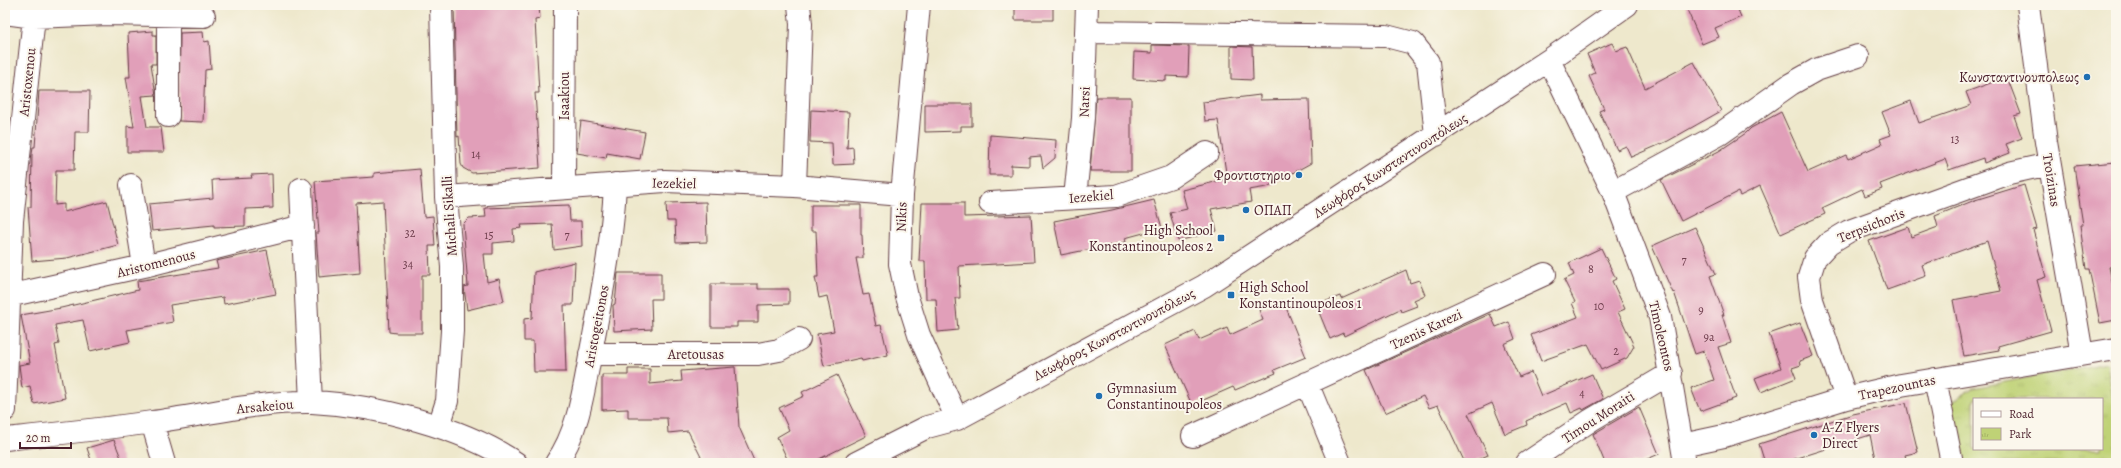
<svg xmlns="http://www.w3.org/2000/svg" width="2121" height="468" viewBox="0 0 2121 468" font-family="Alegreya,serif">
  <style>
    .park { fill: url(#park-tufts); stroke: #847850; fill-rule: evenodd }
    .building { fill: #e19fb9 }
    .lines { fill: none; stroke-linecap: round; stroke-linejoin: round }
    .minor-casing { stroke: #633d43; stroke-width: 24 }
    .minor { stroke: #fff; stroke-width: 22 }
    .poi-dot { fill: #1f6fb2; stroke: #fbf7ec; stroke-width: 1.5 }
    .labels { text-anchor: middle; stroke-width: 4; stroke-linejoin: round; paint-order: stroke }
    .number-label { font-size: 12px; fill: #703f4e }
    .poi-label { font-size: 14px; fill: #4a1f2b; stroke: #fbf7ec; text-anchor: start }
    .street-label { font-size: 14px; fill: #4a1f2b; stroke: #fbf7ec }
  </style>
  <defs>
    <pattern id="park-tufts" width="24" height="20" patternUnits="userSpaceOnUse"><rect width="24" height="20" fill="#bfd276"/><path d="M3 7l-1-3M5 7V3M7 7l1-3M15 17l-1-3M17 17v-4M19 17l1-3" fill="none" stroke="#a6b466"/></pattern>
  </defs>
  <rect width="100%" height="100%" fill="#fbf7ec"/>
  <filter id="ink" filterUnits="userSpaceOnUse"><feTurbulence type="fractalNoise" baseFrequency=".025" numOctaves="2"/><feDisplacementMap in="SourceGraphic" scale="8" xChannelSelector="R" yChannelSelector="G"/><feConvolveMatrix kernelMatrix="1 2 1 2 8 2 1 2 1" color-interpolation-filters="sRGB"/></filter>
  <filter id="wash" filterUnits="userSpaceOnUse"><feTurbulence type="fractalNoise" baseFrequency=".012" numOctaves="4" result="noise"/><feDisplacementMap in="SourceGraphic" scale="16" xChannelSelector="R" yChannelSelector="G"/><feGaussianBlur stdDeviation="0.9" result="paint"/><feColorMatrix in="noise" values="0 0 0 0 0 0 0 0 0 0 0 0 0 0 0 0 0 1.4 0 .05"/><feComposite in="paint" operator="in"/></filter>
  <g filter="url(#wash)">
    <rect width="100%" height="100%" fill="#eee8cc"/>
    <!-- park -->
    <path class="park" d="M2107,363L2116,417V463H1961L1950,402L1973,388ZM1974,399H2102V449H1974Z"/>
    <g id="blocks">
      <!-- building -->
      <path class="building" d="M454,5H539L540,19L535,20L539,93H535L540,168L472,173L463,168L461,164L459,136L457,137Z
        M1015,5H1053V20H1015Z
        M1685,5H1736L1741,17L1715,28L1719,37L1702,44Z
        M153,31V35H156V64H151L156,95L142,96L147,127H161L164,152H127V126L134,127L126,77H130L128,33Z
        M203,32L204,42L209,41L211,69L205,70L203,122L179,121L180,33Z
        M1612,43L1616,51L1627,47L1645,88L1694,62L1721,111L1668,141L1631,157L1626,146L1617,150L1599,111L1604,109L1589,76L1595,73L1587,54Z
        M1152,45L1189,46L1188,77L1166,76V81L1133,79L1134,52L1152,53Z
        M1231,46L1252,47L1253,80L1231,79Z
        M2007,77L2021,114L2014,116L2022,138L2006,144L2010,153L1984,163L1983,158L1949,170L1945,159L1880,184L1882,189L1865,196L1862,189L1822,208L1825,214L1781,234L1760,186L1740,196L1738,192L1681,221L1661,180L1719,151L1746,133L1751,128L1781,112L1808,172L1846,155L1848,159L1882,144L1880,139L1891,135L1882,112L1911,101L1919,123L1971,105L1966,92Z
        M39,91H90L89,132H75L74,170H56L55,205L64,204V212L107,201L118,245L67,258L32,261L28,207H31L32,154L33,147H35Z
        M1260,95V100L1309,99L1311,163L1267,187L1249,190L1251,202L1211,209L1217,231L1178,241L1170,213L1187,209L1182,190L1227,179L1218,120L1205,121L1203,102Z
        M1096,97H1131V171H1090Z
        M925,104H972V126H961V131L925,132Z
        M811,110L849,112L847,148L853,147L854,164L833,165L832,143L810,142Z
        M581,121L645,132L640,159L607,153L606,158L577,153Z
        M990,135L1056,140L1055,158L1043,168L1041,156L1029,157V166L1011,165V175H989Z
        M2116,162V266L2109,267L2116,301V320L2100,323L2089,269H2086L2080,225H2083L2074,166Z
        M420,169L424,217L433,216L435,246H429L430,275H422V333H396L389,332L383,201L356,203L360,273L319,277L316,233H319L315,181L374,177V173Z
        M272,174L273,208L245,209V226L214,227V225L152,231L149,204L213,198L212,180L252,178L251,175Z
        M2024,185L2037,229L2033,230L2046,277L2037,280L2051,331L1998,346L1999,350L1964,356L1953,300L2001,291L1987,241L1922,265L1926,276L1887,290L1869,241L1908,227L1911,237L1938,227L1935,216L1975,200Z
        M1154,200L1162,228L1125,238L1126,242L1061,255L1054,221L1112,210Z
        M706,202L707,242L676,243L675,221H667L666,203Z
        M922,203H964V217L1031,215L1034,262L959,266L960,298H955L958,330L938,332L936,299H926L925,261H919Z
        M569,205L570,221H581L582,246L554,250L552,224L521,225L522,228L513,229L514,241L493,243V254H484L487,282L499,279L504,301L467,310L464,287L468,286L463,224L469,218L486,217L485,208Z
        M811,205H861V235H862L863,258H856L863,295L869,294L876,326L881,325L888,355L862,361L861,358L824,366L817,334L834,331L827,296L819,298L815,277H818L816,231H811Z
        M1695,227L1716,274L1710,276L1724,315H1722L1731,343L1718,347L1736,398L1700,411L1691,388L1714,380L1704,351L1695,354L1674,292L1673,293L1652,246Z
        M1601,248L1616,279L1612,281L1625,309L1618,312L1634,346L1627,358L1601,370L1588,344L1541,361L1531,335L1578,317L1572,303L1575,302L1564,280L1574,275L1569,263Z
        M267,250L276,294L224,304L223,297L170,305L173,322L127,330L130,342L90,351L83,320L55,325L59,344L55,345L65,398L34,404L30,386L22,388L19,365L30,363L21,315L61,308L138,290L137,281L218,268L216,261Z
        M575,262L573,305H564L566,372H534L533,341H524V319L532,318L534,272Z
        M1406,270L1410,283L1419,280L1425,295L1414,300L1417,306L1401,312L1400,309L1344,336L1343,333L1330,339L1316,305L1340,296L1341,299Z
        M618,273H661V299H651L652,329L614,331L613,305L615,304Z
        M711,284H758V289H789V304L758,305V322H737V327H711Z
        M1283,300L1306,357L1274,370L1276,373L1235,390L1233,387L1192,405L1165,345L1195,331L1199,340L1227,328L1230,335L1263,320L1259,310Z
        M1490,314L1496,327L1509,322L1515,339L1504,344L1519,377L1531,372L1541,396L1592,374L1603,399L1583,410L1582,408L1571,413L1567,403L1526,421L1527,425L1505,434L1492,403L1468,414L1488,455L1470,463H1465L1438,405L1429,408L1423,396L1385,413L1366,370Z
        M1800,323L1813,356L1800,361L1801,365L1792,368L1796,378L1761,392L1755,378L1781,368L1769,334Z
        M735,367L739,427L755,463H704L688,431L668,433L667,418H628V409L602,410V375H628V369H650V384L682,381L681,371Z
        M837,375L866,436L811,463H789L777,437L789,430L779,408L804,396L802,392Z
        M1906,403L1918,452L1905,455L1907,463H1876L1870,435L1782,463H1765L1759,444L1853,414Z
        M1639,407L1659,454L1638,463H1605L1593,434Z
        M114,440L123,463H92L87,448Z"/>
    </g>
  </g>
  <g filter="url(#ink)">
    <use href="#blocks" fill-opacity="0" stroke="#633d43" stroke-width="1"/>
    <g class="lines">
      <defs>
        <path id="minor" d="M919,5L902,195L900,264L907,297L919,335L957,419
          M2028,5L2046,142L2082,354
          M5,13L34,17L108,14L204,16
          M168,16V116
          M1086,32L1386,36L1413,43L1428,62L1436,135
          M1549,60L1613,192L1660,317L1685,463
          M131,185L144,266
          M795,186L801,24L799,5
          M564,188L565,5
          M301,189L311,402
          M1613,192L1720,134L1791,84L1816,70L1858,56
          M446,197L665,181L795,186L902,195
          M1075,198L1083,118L1087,5
          M990,203L1116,196L1171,177L1207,153
          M8,296L144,266L303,226
          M590,354H758L779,350L799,339
          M1935,379L1952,463
          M1307,383L1340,463
          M1846,398L1812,300L1809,277L1815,258L1829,243L1849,231L2009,173L2049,164
          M5,410L12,221L34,17
          M152,422L164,463
          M439,426L447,401L452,331V267L446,197L441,5
          M1193,436L1545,274
          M5,439C54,434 104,429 152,422C205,415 258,401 312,402C375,405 463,427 516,463
          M1682,445L1724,436L1846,398L1901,385L2116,349
          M556,463C580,431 585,380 593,341C603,288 613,237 615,184
          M856,463L927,427L957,419L1204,286L1549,60L1627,5
          M1527,463L1591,420L1671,373"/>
      </defs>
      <!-- minor casing -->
      <use href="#minor" class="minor-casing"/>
      <!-- minor -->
      <use href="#minor" class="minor"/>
    </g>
  </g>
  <!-- markers -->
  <g class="poi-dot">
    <circle cx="2087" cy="77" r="4"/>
    <circle cx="1299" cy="175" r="4"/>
    <circle cx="1246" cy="210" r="4"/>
    <rect x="1217" y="234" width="8" height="8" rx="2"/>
    <rect x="1227" y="291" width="8" height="8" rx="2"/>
    <circle cx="1099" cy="396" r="4"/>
    <circle cx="1814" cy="435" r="4"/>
  </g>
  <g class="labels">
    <!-- number labels -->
    <g class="number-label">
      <text x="1955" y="143">13</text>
      <text x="476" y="158">14</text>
      <text x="410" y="237">32</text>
      <text x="489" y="239">15</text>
      <text x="567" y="239">7</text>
      <text x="1684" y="264">7</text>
      <text x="408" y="268">34</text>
      <text x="1591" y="273">8</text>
      <text x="1599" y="310">10</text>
      <text x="1701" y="314">9</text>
      <text x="1709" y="341">9a</text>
      <text x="1616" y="355">2</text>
      <text x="1582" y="397">4</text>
    </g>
    <!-- poi labels -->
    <g class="poi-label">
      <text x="2079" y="82" text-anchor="end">Κωνσταντινουπολεως</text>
      <text x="1291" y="180" text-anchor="end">Φροντιστηριο</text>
      <text x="1254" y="215">ΟΠΑΠ</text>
      <text x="1213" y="235" text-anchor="end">High School<tspan x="1213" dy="16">Konstantinoupoleos 2</tspan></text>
      <text x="1239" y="292">High School<tspan x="1239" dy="16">Konstantinoupoleos 1</tspan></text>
      <text x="1107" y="393">Gymnasium<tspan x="1107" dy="16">Constantinoupoleos</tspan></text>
      <text x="1822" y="432">A-Z Flyers<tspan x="1822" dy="16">Direct</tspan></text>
    </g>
    <!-- street labels -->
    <g class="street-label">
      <text transform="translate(27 82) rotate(-84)" y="5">Aristoxenou</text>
      <text transform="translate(564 96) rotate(-90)" y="5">Isaakiou</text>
      <text transform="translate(1084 102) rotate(-88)" y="5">Narsi</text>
      <text transform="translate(1390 165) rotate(-33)" y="5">Λεωφόρος Κωνσταντινουπόλεως</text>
      <text transform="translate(2052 180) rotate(81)" y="5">Troizinas</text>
      <text transform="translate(674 183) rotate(1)" y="5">Iezekiel</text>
      <text transform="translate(1091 196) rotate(-5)" y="5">Iezekiel</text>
      <text transform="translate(449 216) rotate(-94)" y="5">Michali Sikalli</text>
      <text transform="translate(901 217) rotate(-88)" y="5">Nikis</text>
      <text transform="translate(1871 225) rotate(-22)" y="5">Terpsichoris</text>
      <text transform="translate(156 263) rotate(-14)" y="5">Aristomenous</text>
      <text transform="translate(596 326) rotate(-79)" y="5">Aristogeitonos</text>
      <text transform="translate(1426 329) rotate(-25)" y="5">Tzenis Karezi</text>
      <text transform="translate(1114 334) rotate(-28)" y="5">Λεωφόρος Κωνσταντινουπόλεως</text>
      <text transform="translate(1662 336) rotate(77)" y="5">Timoleontos</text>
      <text x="696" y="359">Aretousas</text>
      <text transform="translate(1897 387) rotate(-12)" y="5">Trapezountas</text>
      <text transform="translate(265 406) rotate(-5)" y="5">Arsakeiou</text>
      <text transform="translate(1598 417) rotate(-33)" y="5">Timou Moraiti</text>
    </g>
  </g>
  <!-- margin -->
  <rect width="2121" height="468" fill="none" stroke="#fbf7ec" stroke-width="20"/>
  <!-- legend -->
  <rect x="1973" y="398" width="130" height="52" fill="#fbf7ec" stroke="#b4a19f"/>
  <rect x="1981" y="411" width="20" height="6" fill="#ffffff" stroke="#b4a19f"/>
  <text x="2009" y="418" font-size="12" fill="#4a1f2b">Road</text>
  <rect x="1981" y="428" width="20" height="12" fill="url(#park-tufts)" stroke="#b4a19f"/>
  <text x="2009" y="438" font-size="12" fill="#4a1f2b">Park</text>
  <!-- scale -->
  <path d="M20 442v6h51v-6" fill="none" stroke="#4a1f2b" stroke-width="2"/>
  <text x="26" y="442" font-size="12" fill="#4a1f2b" stroke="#fbf7ec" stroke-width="3" paint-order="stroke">20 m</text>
</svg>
